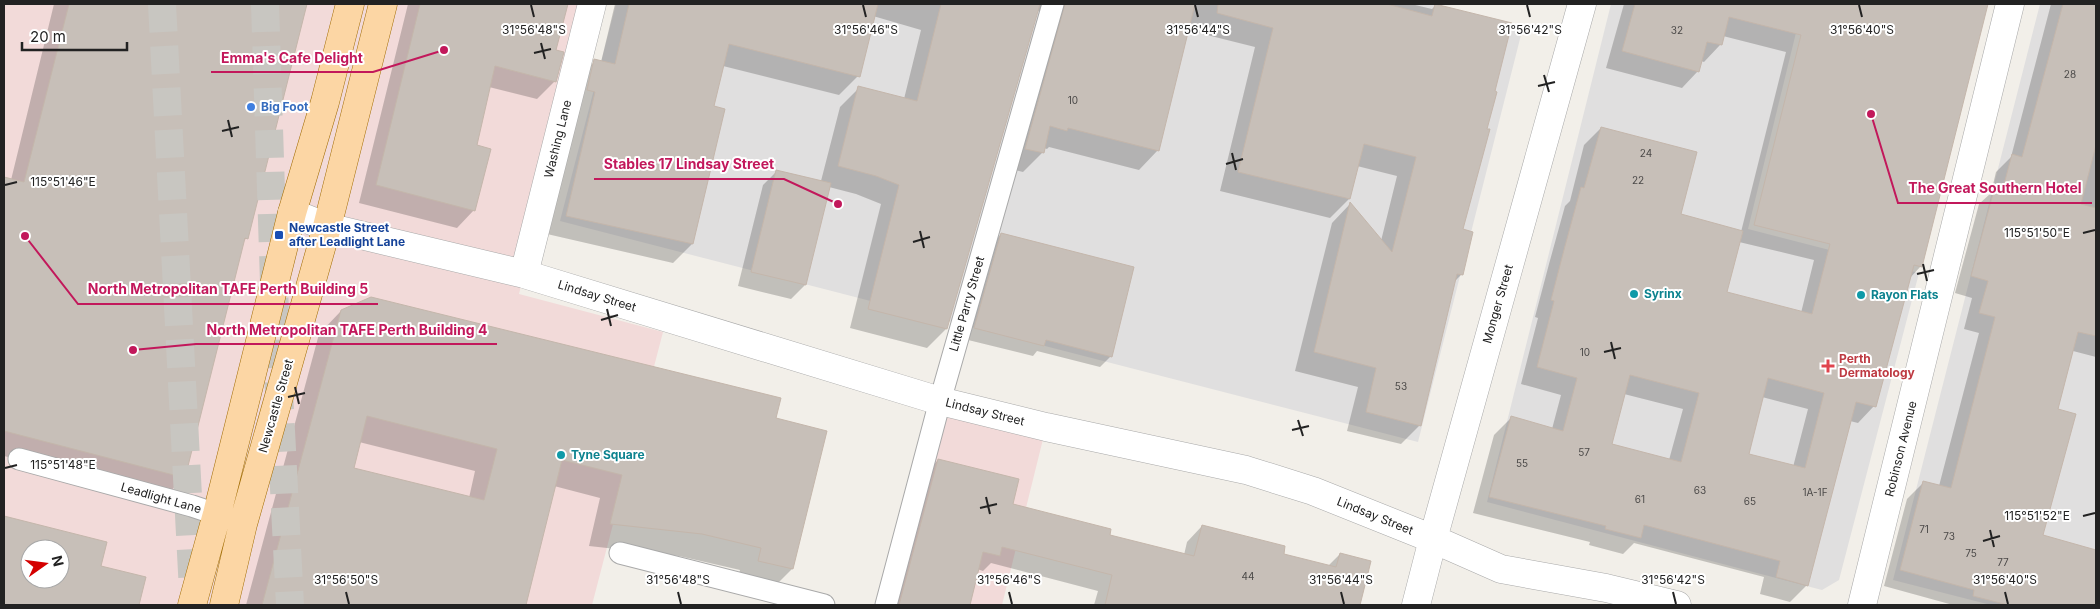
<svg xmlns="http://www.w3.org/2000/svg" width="2100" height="609" viewBox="0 0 2100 609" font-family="Inter,sans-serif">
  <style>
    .residential { fill: #e0dfdf }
    .commercial { fill: #f2dad9; fill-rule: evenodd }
    .shadow { fill: #0003; fill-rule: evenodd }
    .building { fill: #c7bfb8; stroke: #c4b6ab; fill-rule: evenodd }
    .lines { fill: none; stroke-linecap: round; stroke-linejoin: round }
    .highway-tunnel { stroke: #c8c6c1; stroke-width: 28; stroke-dasharray: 28 14; stroke-linecap: butt }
    .lane-casing { stroke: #a9a9a9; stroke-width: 23 }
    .street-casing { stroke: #a9a9a9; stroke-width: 29 }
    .primary-casing { stroke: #a06b00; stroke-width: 29 }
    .lane { stroke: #fff; stroke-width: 21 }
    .street { stroke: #fff; stroke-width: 28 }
    .primary { stroke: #fcd6a4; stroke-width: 28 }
    .ticks { fill: none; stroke: #222; stroke-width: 2 }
    .shop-dot { fill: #3f7fe0; stroke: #fff; stroke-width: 2 }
    .transit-dot { fill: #1a4fb4; stroke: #fff; stroke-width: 2 }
    .culture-dot { fill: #0f9aa8; stroke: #fff; stroke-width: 2 }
    .health-dot { fill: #e0444e; stroke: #fff; stroke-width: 2 }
    .labels { text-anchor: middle; stroke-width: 4; stroke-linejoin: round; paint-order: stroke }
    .number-label { font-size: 10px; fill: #4b4948 }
    .shop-label { font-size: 12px; font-weight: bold; fill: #366cbe; stroke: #fff; text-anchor: start }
    .street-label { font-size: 12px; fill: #222; stroke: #fff }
    .transit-label { font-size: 12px; font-weight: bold; fill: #164399; stroke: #fff; text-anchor: start }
    .culture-label { font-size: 12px; font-weight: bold; fill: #0d838f; stroke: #fff; text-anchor: start }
    .health-label { font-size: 12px; font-weight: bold; fill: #be3a42; stroke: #fff; text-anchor: start }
    .ticks-label { font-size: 12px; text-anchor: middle; fill: #222; stroke: #fff; stroke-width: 4; stroke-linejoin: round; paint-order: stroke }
    .leader { fill: none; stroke: #c2185b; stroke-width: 2 }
    .callout-dot { fill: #c2185b; stroke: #fff; stroke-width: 2 }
    .callout-label { font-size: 14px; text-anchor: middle; font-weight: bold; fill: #c2185b; stroke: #fff; stroke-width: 4; stroke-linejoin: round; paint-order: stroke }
  </style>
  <rect width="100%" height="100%" fill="#f2efe9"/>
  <!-- residential -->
  <path class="residential" d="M616,4H1434L1523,27L1418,442L560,221Z
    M1611,4H1803L1748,229L1919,273L1839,580L1822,590L1487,502Z
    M2040,4H2096V605H1991L1893,580Z"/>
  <!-- commercial -->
  <path class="commercial" d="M4,4H592L519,294L663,332L592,605H4ZM30,549H60V579H30Z
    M940,401L1046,427L1002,605H886Z"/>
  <!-- shadow -->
  <path class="shadow" d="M54,4H306L247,238L243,241L184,477L165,497L4,456V178L11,180Z
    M408,4H566L555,51V81L537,99L489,87L476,146L474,210L457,228L359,203Z
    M615,4H1411L1432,9L1436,5L1462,230V274L1454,282L1420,425L1401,444L1347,431L1358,387L1295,371L1332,223L1350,204L1381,241L1397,176L1357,166L1349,199L1330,218L1220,191L1255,47L1187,30L1158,150L1139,170L1049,147L1047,149L1044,148L1042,153L1023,172L1006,168L1043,15L1037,10L946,329L927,348L850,328L881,204L856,194L829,187L805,285L791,299L738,286L763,185L777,171L821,181L840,107L859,88L904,99L921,30L873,16L858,76L839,95L723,66L713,107L723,110L692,244L673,263L547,234L576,80L595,61L601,62Z
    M1624,4H1986L1921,266L1909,279L1874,406L1858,423L1850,421L1807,585L1790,602L1760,594L1764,577L1634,543L1623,554L1589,545L1590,542L1473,513L1494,435L1511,418L1552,429L1561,395L1521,384L1538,318L1535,317L1549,264L1565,206L1570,201L1584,145L1601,128L1679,215L1741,232L1786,52L1723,36L1720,45L1704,62L1701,61L1698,71L1682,88L1606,68ZM1739,242L1814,260L1801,313L1726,293ZM1624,394L1683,409L1669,460L1610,444ZM1762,397L1808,409L1793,467L1748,455Z
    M2051,4H2096V357L2073,351L2056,410L2042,536L2096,551V605H1953L1884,586L1907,499L1924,482L1939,486L1979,333L1964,329L1972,298L1955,293L1979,204L1991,193L1996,172L2011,157Z
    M1001,234L1111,356L1100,367L1037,351L1033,356L964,339L991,245Z
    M341,311L774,419L792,569L770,591L736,583L740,570L679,556L589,546L600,498L554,486L525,605H246L319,334ZM359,442L475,471L469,498L352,469Z
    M938,460L1011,505L1109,536L1184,555L1187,542L1202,526L1282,555L1328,566L1340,554L1359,602L1357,605H1094L1098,591L991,563L983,571L977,569L969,605H888L923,476Z
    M4,517L106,543L100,567L144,578L138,605H4ZM30,549H60V579H30Z"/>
  <!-- building -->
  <path class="building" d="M69,4H307L248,239L245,238L185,478L4,431V177L24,182Z
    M420,4H568L556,50L564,52L556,82L495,66L477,145L491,149L475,211L376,185Z
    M629,4H878L860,77L729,44L714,106L725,109L693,244L566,216L595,92L587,90L594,59L615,64Z
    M941,4H1040L947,329L868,309L899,185L876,176L838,166L858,86L917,101Z
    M1065,4H1195L1159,151L1068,128L1067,131L1050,126L1044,153L1025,149Z
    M1218,4H1387L1432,16L1435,4L1512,23L1495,91L1497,92L1487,129H1490L1463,229L1473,232L1463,275L1457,274L1421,426L1366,412L1376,368L1314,352L1350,202L1392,252L1416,157L1364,144L1350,199L1238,172L1273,28L1217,13Z
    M1635,4H1988L1922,267L1914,265L1876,407L1856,402L1808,586L1776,577L1780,561L1644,525L1641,538L1605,529L1606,526L1489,497L1511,416L1563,431L1577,378L1537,367L1554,301L1551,300L1565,246L1581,187L1584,188L1601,127L1697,152L1681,214L1743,231L1727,292L1812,314L1830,244L1754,225L1801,35L1729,17L1722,45L1707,42L1699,72L1622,51ZM1630,375L1699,393L1681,462L1612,444ZM1768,378L1824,393L1805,468L1749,454Z
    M2063,4H2096V145L2081,204L2096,208V336L2078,332L2058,409L2076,414L2043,535L2096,550V605H2008L1973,596L1974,590L1900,570L1923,481L1951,488L1995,317L1979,313L1988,281L1971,276L1995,186L2003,188L2012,154L2022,157Z
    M776,170L831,183L806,285L751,272Z
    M1001,233L1134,267L1112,357L1046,340L1044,346L974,328Z
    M371,297L781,398L776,418L827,431L793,569L758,561L761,548L702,534L610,524L622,475L562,460L526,605H262L341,310ZM367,416L497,449L484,500L354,468Z
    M938,459L1019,479L1013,504L1111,529L1110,535L1194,556L1202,525L1285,546L1284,554L1336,567L1340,553L1371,561L1360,605H1105L1112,575L1002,547L1000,556L983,552L970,605H899Z
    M4,516L107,542L101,566L146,577L139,605H4ZM30,549H60V579H30Z"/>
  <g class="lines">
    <!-- highway-tunnel -->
    <path class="highway-tunnel" d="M162,4L193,591
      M265,4L275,314L290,605"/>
    <defs>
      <path id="lane" d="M19,459L192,506L231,519
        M620,553L824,605
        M886,605L940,401L1053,4"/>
      <path id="street" d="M292,213L327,227L524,274L940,401L1046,427L1246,470L1313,491L1433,539L1501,569L1606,588L1677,605
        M524,274L592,4
        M1416,605L1433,539L1582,4
        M1862,605L2010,4"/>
      <path id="primary" d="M192,605L217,514L292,213L325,102L350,4
        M224,605L243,524L327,227L383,4"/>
    </defs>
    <!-- lane casing -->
    <use href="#lane" class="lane-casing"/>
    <!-- street casing -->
    <use href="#street" class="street-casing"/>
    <!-- primary casing -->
    <use href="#primary" class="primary-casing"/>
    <!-- lane -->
    <use href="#lane" class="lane"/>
    <!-- street -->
    <use href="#street" class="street"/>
    <!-- primary -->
    <use href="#primary" class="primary"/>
  </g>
  <!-- ticks -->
  <path class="ticks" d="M531,5L534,17M863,5L866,17M1195,5L1198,17M1527,5L1530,17M1859,5L1862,17M541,43L545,59M534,53L551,49M1544,75L1549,92M1538,86L1555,82M228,120L232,137M222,131L239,127M1232,153L1236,170M1226,164L1243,159M5,185L17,182M920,231L924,248M2083,233L2095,230M913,242L930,237M1923,264L1927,281M1917,274L1934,270M607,309L611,326M601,320L618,315M1611,342L1615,359M1604,352L1621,348M295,387L299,404M288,397L305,393M1298,420L1303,436M1292,430L1309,426M5,468L17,465M986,497L990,514M980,508L997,504M2083,516L2095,513M1990,530L1994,547M1983,541L2000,536M346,592L349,604M678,592L681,604M1009,592L1012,604M1341,592L1344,604M1673,592L1676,604M2005,592L2008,604"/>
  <!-- markers -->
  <circle class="shop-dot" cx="251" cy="107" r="5"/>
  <rect class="transit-dot" x="274" y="230" width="10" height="10" rx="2.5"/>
  <g class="culture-dot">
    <circle cx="1634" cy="294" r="5"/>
    <circle cx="1861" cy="295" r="5"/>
    <circle cx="561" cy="455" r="5"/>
  </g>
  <path class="health-dot" d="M1825.5 358.5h5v5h5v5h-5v5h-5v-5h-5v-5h5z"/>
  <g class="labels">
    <!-- number labels -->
    <g class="number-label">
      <text x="1677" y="34">32</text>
      <text x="2070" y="78">28</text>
      <text x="1073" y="104">10</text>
      <text x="1646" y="157">24</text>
      <text x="1638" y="184">22</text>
      <text x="1585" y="356">10</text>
      <text x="1401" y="390">53</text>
      <text x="1584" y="456">57</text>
      <text x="1522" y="467">55</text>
      <text x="1700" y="494">63</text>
      <text x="1815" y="496">1A-1F</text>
      <text x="1640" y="503">61</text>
      <text x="1750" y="505">65</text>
      <text x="1924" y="533">71</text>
      <text x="1949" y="540">73</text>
      <text x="1971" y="557">75</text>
      <text x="2003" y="566">77</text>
      <text x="1248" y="580">44</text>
    </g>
    <!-- shop labels -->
    <g class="shop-label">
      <text x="261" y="111">Big Foot</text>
    </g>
    <!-- street labels -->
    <g class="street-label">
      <text transform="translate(558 139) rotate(-76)" y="4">Washing Lane</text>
      <text transform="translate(597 296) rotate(17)" y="4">Lindsay Street</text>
      <text transform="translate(967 304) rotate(-74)" y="4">Little Parry Street</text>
      <text transform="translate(1498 304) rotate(-74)" y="4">Monger Street</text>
      <text transform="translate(276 406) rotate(-74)" y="4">Newcastle Street</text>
      <text transform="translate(985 412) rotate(14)" y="4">Lindsay Street</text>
      <text transform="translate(1901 449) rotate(-76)" y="4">Robinson Avenue</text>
      <text transform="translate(161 498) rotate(16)" y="4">Leadlight Lane</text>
      <text transform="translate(1375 516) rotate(22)" y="4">Lindsay Street</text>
    </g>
    <!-- transit labels -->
    <g class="transit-label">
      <text x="289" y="232">Newcastle Street<tspan x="289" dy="14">after Leadlight Lane</tspan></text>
    </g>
    <!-- culture labels -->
    <g class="culture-label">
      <text x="1644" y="298">Syrinx</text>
      <text x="1871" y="299">Rayon Flats</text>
      <text x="571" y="459">Tyne Square</text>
    </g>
    <!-- health labels -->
    <g class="health-label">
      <text x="1839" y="363">Perth<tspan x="1839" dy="14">Dermatology</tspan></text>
    </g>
  </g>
  <g class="ticks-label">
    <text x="534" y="34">31°56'48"S</text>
    <text x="866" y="34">31°56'46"S</text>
    <text x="1198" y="34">31°56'44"S</text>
    <text x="1530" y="34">31°56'42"S</text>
    <text x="1862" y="34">31°56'40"S</text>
    <text x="63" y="186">115°51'46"E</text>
    <text x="2037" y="237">115°51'50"E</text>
    <text x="63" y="469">115°51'48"E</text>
    <text x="2037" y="520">115°51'52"E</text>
    <text x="346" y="584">31°56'50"S</text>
    <text x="678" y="584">31°56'48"S</text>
    <text x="1009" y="584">31°56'46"S</text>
    <text x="1341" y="584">31°56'44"S</text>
    <text x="1673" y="584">31°56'42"S</text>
    <text x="2005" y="584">31°56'40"S</text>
  </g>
  <!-- callouts -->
  <path class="leader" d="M444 50L373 72H211M838 204L784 179H594M1871 114L1898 203H2092M25 236L78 304H378M133 350L196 344H497"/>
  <g class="callout-dot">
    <circle cx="444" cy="50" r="5"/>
    <circle cx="838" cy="204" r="5"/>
    <circle cx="1871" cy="114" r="5"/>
    <circle cx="25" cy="236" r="5"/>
    <circle cx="133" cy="350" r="5"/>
  </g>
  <g class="callout-label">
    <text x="292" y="63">Emma's Cafe Delight</text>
    <text x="689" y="169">Stables 17 Lindsay Street</text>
    <text x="1995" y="193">The Great Southern Hotel</text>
    <text x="228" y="294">North Metropolitan TAFE Perth Building 5</text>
    <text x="347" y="335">North Metropolitan TAFE Perth Building 4</text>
  </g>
  <!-- border -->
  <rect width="2100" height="609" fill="none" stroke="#222222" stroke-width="10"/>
  <!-- north arrow -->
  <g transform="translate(45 564) rotate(76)"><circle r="24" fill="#ffffff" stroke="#a7a7a7"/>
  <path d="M0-4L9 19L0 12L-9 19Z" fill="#d40000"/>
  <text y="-8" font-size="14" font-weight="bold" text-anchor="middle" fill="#222222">N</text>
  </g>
  <!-- scale -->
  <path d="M22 42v8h105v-8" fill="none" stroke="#222222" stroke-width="2.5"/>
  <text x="30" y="42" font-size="15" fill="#222222" stroke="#ffffff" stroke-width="4" paint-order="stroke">20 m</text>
</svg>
